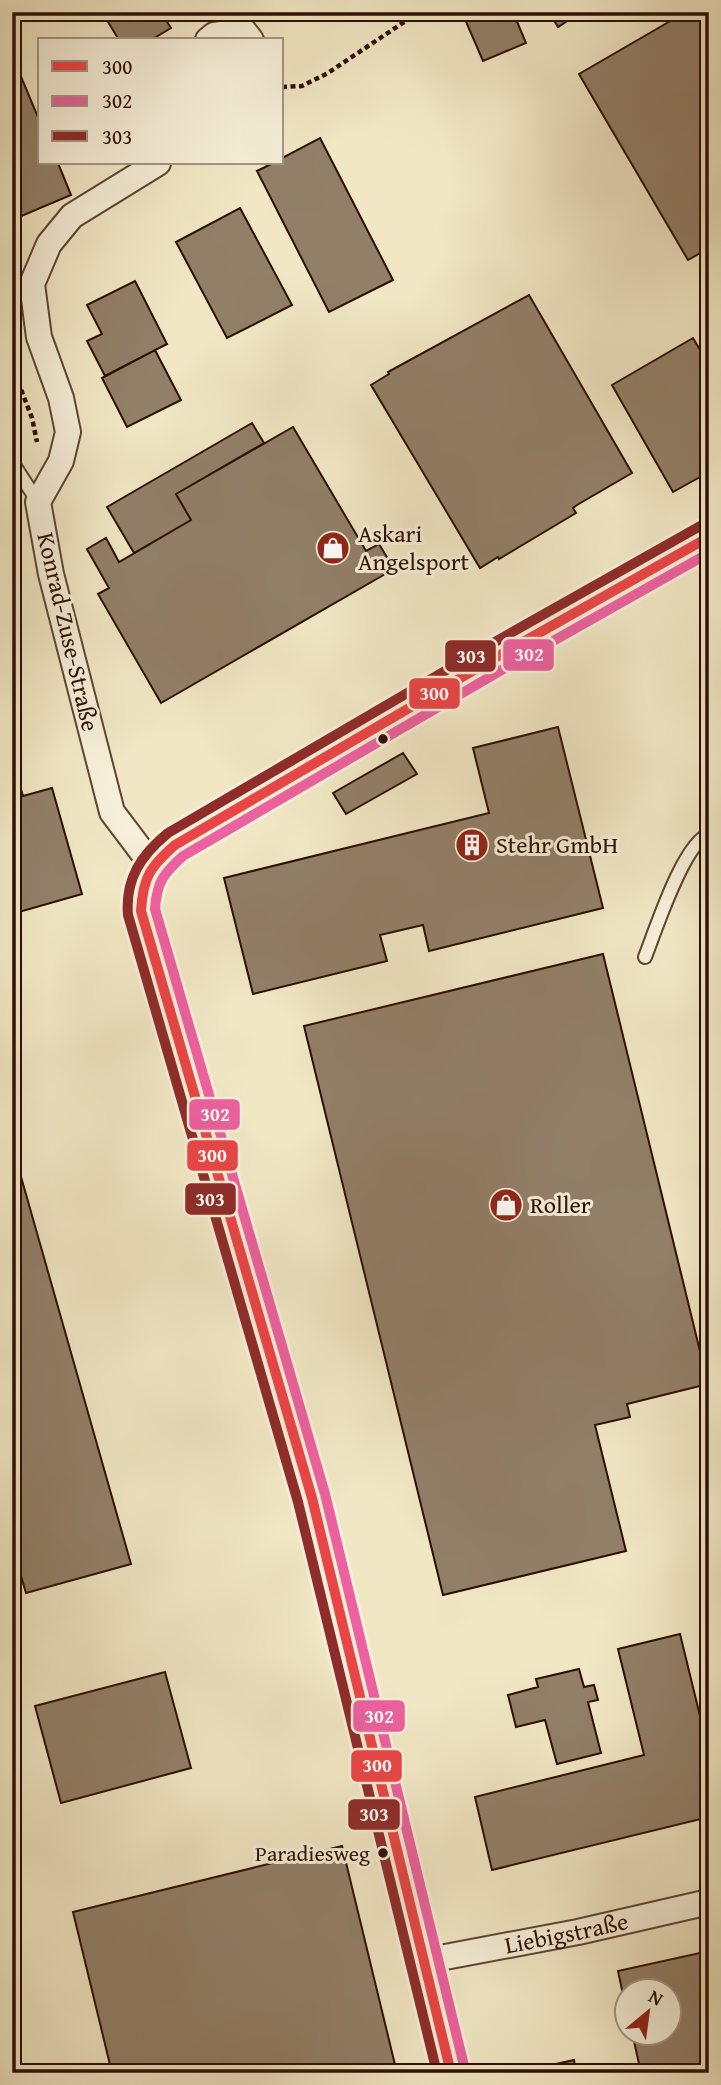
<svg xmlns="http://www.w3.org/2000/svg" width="721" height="2085" viewBox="0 0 721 2085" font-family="'Gentium Book Plus',serif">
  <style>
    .building { fill: #927f68; stroke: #2c0e04; stroke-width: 2 }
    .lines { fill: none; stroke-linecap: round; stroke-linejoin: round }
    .lane-casing { stroke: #5d4434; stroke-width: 16 }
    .street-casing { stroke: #5d4434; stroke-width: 28 }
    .path { stroke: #2c0e04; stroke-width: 4.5; stroke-dasharray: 5 3.5; stroke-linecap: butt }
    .lane { stroke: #f6efd9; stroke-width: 12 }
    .street { stroke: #f6efd9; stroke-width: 24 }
    .bus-1-casing { stroke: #f6efd9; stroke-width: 16 }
    .bus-2-casing { stroke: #f6efd9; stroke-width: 16 }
    .bus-3-casing { stroke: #f6efd9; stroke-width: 16 }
    .bus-1 { stroke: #e94547; stroke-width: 10 }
    .bus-2 { stroke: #ec619f; stroke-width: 10 }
    .bus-3 { stroke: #8e2c29; stroke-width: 10 }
    .bus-dot { fill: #2c0e04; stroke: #f6efd9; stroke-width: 2.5 }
    .labels { text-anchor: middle; stroke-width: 6; stroke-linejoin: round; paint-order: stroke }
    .bus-label { font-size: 22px; fill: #2c0e04; stroke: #f6efd9; text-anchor: end }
    .poi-label { font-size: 24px; fill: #2c0e04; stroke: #f6efd9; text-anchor: start }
    .street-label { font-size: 24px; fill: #2c0e04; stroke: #f6efd9 }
    .line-badge { stroke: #f6efd9; stroke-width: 2.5 }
    .badge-label { font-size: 19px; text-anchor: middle; font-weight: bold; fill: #fff }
  </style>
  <rect width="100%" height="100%" fill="#f1e7c4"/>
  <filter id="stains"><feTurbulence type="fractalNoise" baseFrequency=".00286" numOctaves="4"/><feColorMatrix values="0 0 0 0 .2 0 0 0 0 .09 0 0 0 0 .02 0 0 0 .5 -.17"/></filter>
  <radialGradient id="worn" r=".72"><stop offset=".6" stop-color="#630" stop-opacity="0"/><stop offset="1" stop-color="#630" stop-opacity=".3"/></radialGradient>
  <!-- building -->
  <path class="building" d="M102,12H161L171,28L151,40H119Z
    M475,12H513L526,43L483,61L464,17Z
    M549,12H581L558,27Z
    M686,12H700L709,27V248L688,260L579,74Z
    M12,55L40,122V163H58L71,195L12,220Z
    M320,138L393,280L329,312L257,171L273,163H282V158Z
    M240,208L292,305L227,338L176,242Z
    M135,281L167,344L105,376L87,341L102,334L87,305Z
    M529,295L632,473L577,505L573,508L576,513L499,559L498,557L480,568L371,385L389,374L388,372Z
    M693,338L709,365V472L673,492L612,385Z
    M155,350L181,400L127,427L102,378Z
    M252,423L264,443L176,494L191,520L134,553L107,507Z
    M293,427L366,551L379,544L394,569L161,703L98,594L109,588L87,549L106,538L119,562L191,520L176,494Z
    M558,727L603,908L429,951L423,925L380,935L387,961L253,994L224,878L489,813L473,748Z
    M403,753L417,774L346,814L333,793Z
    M12,759L23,796L52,788L82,894L12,914Z
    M603,954L708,1384L627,1404L630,1417L595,1425L626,1551L443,1595L304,1026Z
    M12,1145L131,1564L26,1593L12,1545Z
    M680,1634L701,1720L709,1718V1817L492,1870L475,1797L644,1755L618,1649Z
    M579,1669L584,1687L594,1685L598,1700L588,1702L601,1753L557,1764L545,1720L516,1727L508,1695L538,1687L536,1679Z
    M165,1672L191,1768L61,1803L35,1706Z
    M342,1846L397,2073H112L73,1912Z
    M709,1951V2073H641L632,2032H668V1990H626V2009L618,1971Z
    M574,2060L576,2073H515Z"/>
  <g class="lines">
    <defs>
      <path id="lane" d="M12,462L38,502
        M645,957C655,932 684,841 709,835"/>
      <g id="street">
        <path d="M208,40L214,35L244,31L251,40"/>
        <path d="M152,865L112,812L51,574L38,502L61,461L68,432L61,398L39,337L32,284L49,244L72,216L158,163"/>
        <path id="s1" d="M424,1961L578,1932L709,1902"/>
        <path d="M451,2073L312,1498L141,911C143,873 147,869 175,845L493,659L709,537"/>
      </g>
    </defs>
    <!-- lane casing -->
    <use href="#lane" class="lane-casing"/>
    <!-- street casing -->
    <use href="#street" class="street-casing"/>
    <!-- path -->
    <path class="path" d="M282,87L302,86L328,73L407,20L411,12
      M12,366L32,418L37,442"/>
    <!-- lane -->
    <use href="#lane" class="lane"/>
    <!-- street -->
    <use href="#street" class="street"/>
    <defs>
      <path id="bus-1" d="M451,2073L312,1498L141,911C143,877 150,867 175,845L493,659L709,537"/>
      <path id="bus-2" d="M465,2070L325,1494L155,909C157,882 163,874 183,856L500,671L709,553"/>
      <path id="bus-3" d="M437,2073L298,1502L128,915C125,879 141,855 168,833L486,647L702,525"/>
    </defs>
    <!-- bus-1 casing -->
    <use href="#bus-1" class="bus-1-casing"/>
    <!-- bus-2 casing -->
    <use href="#bus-2" class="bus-2-casing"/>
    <!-- bus-3 casing -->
    <use href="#bus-3" class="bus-3-casing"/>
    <!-- bus-1 -->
    <use href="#bus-1" class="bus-1"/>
    <!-- bus-2 -->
    <use href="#bus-2" class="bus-2"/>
    <!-- bus-3 -->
    <use href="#bus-3" class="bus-3"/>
  </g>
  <!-- icons -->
  <defs>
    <symbol id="shop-disc" viewBox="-11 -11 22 22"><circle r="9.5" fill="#8f2418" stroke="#f6efd9"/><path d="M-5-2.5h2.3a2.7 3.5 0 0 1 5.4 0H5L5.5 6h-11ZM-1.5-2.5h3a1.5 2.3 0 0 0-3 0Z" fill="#fff"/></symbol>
    <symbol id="building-disc" viewBox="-11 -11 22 22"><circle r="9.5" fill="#8f2418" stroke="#f6efd9"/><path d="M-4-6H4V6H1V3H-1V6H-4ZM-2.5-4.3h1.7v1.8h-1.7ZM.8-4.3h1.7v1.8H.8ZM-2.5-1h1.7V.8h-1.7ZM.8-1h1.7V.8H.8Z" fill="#fff"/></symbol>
  </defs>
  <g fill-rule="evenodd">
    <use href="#shop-disc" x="314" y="529" width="38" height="38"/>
    <use href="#building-disc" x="453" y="826" width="38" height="38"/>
    <use href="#shop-disc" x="487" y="1186" width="38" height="38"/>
  </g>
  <!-- markers -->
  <g class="bus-dot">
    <circle cx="383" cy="739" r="6"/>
    <circle cx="383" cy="1853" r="6"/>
  </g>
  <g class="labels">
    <!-- bus labels -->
    <g class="bus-label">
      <text x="370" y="1861">Paradiesweg</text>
    </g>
    <!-- poi labels -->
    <g class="poi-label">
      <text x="358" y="542">Askari<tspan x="358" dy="28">Angelsport</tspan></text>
      <text x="496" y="853">Stehr GmbH</text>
      <text x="530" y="1213">Roller</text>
    </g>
    <!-- street labels -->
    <g class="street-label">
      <text transform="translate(68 632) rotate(77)" y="8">Konrad-Zuse-Straße</text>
      <text dy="8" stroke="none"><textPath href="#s1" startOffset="145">Liebigstraße</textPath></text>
    </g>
  </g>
  <g class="line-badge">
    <rect x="502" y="638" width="53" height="34" rx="7" fill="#ec619f"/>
    <rect x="444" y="639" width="53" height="34" rx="7" fill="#8e2c29"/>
    <rect x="408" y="677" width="53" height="33" rx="7" fill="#e94547"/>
    <rect x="188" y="1098" width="53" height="33" rx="7" fill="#ec619f"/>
    <rect x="186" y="1139" width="53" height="33" rx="7" fill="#e94547"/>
    <rect x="184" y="1182" width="53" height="34" rx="7" fill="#8e2c29"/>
    <rect x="352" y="1699" width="54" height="34" rx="7" fill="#ec619f"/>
    <rect x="350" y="1749" width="53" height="34" rx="7" fill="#e94547"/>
    <rect x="347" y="1798" width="54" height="33" rx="7" fill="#8e2c29"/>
  </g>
  <g class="badge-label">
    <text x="529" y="661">302</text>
    <text x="471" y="663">303</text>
    <text x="434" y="700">300</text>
    <text x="215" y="1121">302</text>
    <text x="212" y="1162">300</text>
    <text x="210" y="1206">303</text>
    <text x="379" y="1723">302</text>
    <text x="377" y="1772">300</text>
    <text x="374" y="1821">303</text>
  </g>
  <!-- margin -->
  <rect width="721" height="2085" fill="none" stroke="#f1e7c4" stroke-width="42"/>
  <rect x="14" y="14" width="693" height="2057" fill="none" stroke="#2c0e04" stroke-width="3.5"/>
  <rect x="21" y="21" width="679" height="2043" fill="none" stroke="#2c0e04" stroke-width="2"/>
  <!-- legend -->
  <rect x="38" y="38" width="245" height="126" fill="#f6efd9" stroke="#a59584" stroke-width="2"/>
  <rect x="52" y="61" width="35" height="10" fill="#e94547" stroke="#a59584" stroke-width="2"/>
  <text x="102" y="74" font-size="21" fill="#2c0e04">300</text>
  <rect x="52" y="96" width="35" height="10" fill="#ec619f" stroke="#a59584" stroke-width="2"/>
  <text x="102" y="108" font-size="21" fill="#2c0e04">302</text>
  <rect x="52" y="131" width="35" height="10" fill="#8e2c29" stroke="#a59584" stroke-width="2"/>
  <text x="102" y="144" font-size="21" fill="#2c0e04">303</text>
  <!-- north arrow -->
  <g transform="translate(648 2012) rotate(29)"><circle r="33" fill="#f6efd9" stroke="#a59584" stroke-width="2"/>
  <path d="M0-5L12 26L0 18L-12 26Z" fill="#8f2418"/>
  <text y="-10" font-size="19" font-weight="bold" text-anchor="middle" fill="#2c0e04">N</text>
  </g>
  <rect width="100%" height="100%" filter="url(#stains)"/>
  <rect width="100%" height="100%" fill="url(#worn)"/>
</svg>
